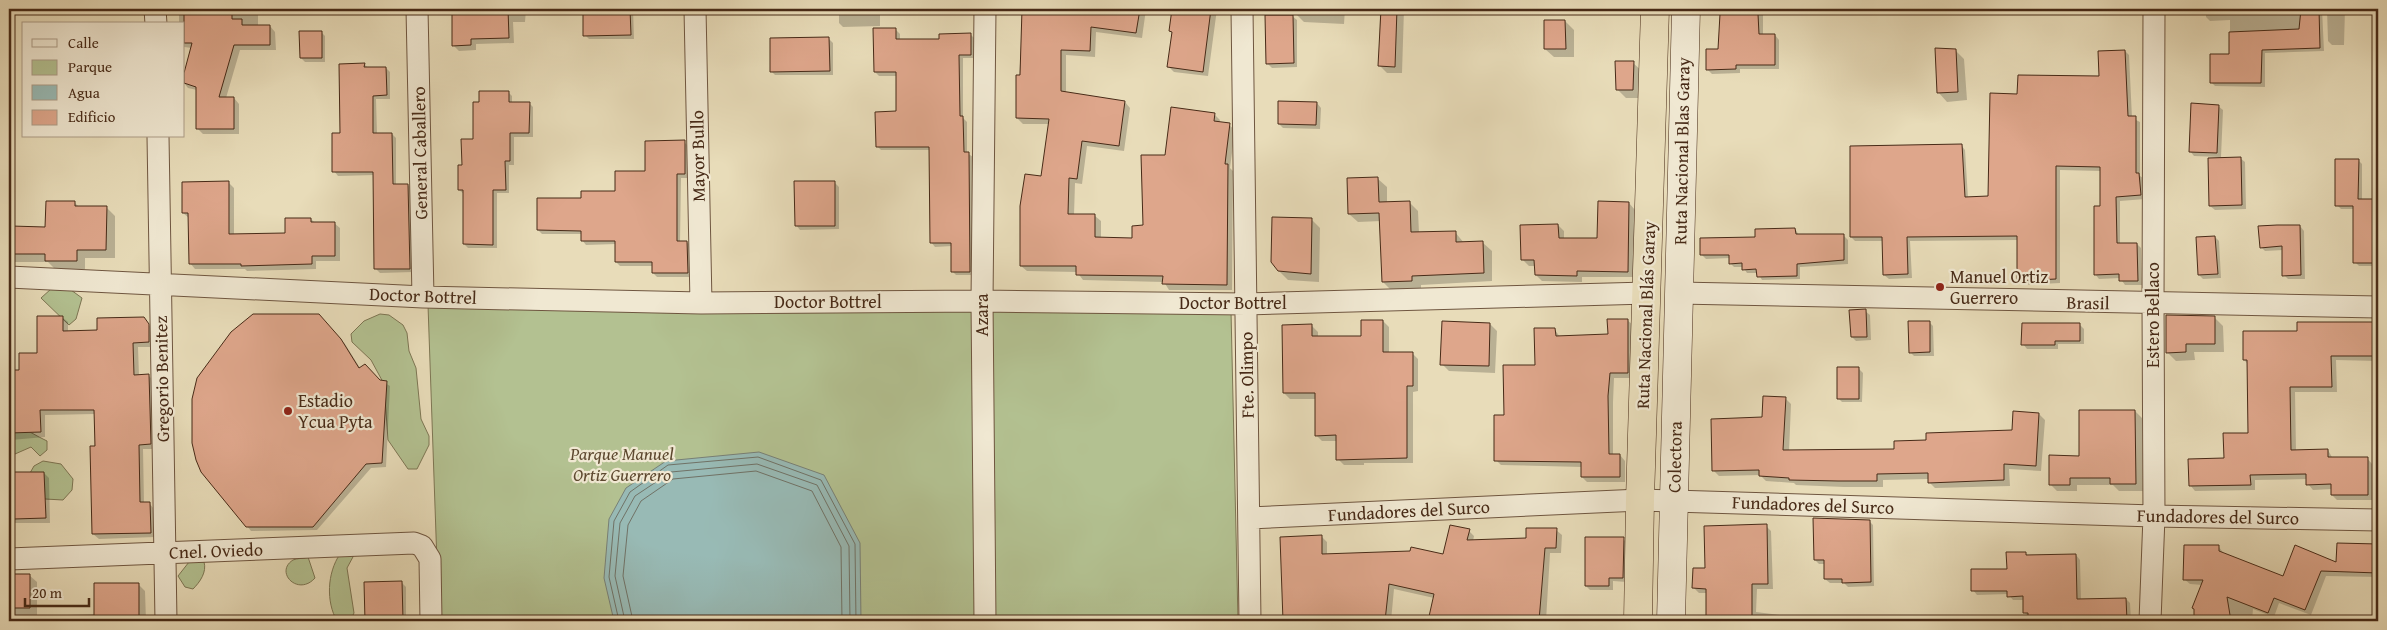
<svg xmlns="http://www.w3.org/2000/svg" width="2387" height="630" viewBox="0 0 2387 630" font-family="'Gentium Book Plus',serif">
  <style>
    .green { fill: #b3c191; stroke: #7d7654 }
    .water { fill: #98bab5; stroke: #788076 }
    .shadow { fill: #0003 }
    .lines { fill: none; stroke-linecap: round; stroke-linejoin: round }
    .shore { stroke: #707266; stroke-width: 1 }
    .building { fill: #dea68b; stroke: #472a17 }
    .minor-casing { stroke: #6f5640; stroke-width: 23 }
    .secondary-casing { stroke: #472a17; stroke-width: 29 }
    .trunk-casing { stroke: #472a17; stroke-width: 29 }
    .minor { stroke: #f0e8d2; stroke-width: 21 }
    .secondary { stroke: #f0e8d2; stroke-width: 28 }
    .trunk { stroke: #e8dcb9; stroke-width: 28 }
    .poi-dot { fill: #8f2418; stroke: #f0e8d2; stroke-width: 2 }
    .labels { text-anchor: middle; stroke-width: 4.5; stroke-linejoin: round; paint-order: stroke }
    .street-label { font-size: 18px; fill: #472a17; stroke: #f0e8d2 }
    .poi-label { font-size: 18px; fill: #472a17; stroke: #f0e8d2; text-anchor: start }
    .park-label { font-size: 18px; font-style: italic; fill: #5d482f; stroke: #f0e8d2 }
  </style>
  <rect width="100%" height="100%" fill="#e8dcb9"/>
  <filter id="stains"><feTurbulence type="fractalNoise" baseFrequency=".004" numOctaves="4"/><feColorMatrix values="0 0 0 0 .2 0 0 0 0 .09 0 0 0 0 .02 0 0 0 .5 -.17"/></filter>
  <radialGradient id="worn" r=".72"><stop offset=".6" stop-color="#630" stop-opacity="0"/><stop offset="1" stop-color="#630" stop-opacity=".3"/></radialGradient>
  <!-- green -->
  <path class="green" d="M51,289L71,290L82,298L76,319L69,325L41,298Z
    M428,305L1231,311L1238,621H439Z
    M380,314L389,315L403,325L407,333L409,351L416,368L421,419L429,436V445L417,469H408L388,440L384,384L371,360L352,342L351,334L364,321Z
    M17,426C28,430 36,436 47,441V450L40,456L31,447L15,454C7,446 12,435 17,426Z
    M43,461L61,464L73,479L72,490L63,500L45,499L30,473L34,466Z
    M340,554L354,555L347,568L354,613L350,621H337C326,602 327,573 340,554Z
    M308,557L315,578C298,597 274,572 293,560C297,558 303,559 308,557Z
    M189,562H204C207,572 200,582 193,589L185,587L178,576Z"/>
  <!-- water -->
  <path class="water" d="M759,452L824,475L860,543L861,621H614L604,578L609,519L626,488L666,461Z"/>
  <!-- shadow -->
  <path class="shadow" d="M179,9H258V26H270L275,32L276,50H240L226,98H234L239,104V134H203L198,129L197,90L188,88L184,83L192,48L184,47V24H179Z
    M454,9H526L525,22H513L514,43L476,44V50L459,51L453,45Z
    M584,9H633L634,39H589L585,35Z
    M839,9H880V26L843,27L839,23Z
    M1023,9H1146L1142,38L1096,32L1095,57L1066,55V93L1125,102L1130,108L1124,151L1087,146L1082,184L1075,183L1074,215L1095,216L1101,221V238L1133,240L1144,227L1166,156L1214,114L1220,120L1219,123L1229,125L1235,130L1230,168L1233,171L1232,290H1169L1164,282L1083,280L1077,272L1027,271L1021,266L1042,177L1050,124H1023L1017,118Z
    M1174,9H1217L1208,76L1174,72L1169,67Z
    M1295,9H1345L1344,24L1304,22L1295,13Z
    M1380,9H1404L1402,73H1387L1379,65Z
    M1725,9H1763V35H1775L1779,40V69H1740V73L1712,74L1707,69L1719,51Z
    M2206,9H2322L2324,51L2265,53V87L2215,86L2211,82L2230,55V20L2210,21L2206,17Z
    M2327,9H2345L2344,45H2332L2328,41Z
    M1292,16L1297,20V67L1272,68L1267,63Z
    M1565,21L1574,30V57H1554L1545,49Z
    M896,30L900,34V40H940L970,34L974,38L975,58H963V118L967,122V153L973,157V275H956L952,271V246L935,247L931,242L930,150H881L877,146L898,112L897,76H879L875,72Z
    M321,32L325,36V62H305L301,58Z
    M829,39L833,43V75H775L771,71Z
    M1955,50L1964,59L1967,100L1947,102L1939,93Z
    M2125,51L2129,55L2132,118L2140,122V176L2143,178L2145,199L2120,201V244H2137L2141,248L2142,285H2125L2120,278L2099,279L2095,274L2101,208V171L2060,170V283L2023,285L2019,281L2018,240L1910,241L1912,278L1889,279L1884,275L1883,241H1855L1851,237L1961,145L1965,150L1968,198L1989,197L2019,95L2101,78Z
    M1633,63L1642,71V98H1626L1617,89Z
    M364,64L368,68H386L390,72V99H376L377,134H392L396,138V185H408L412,189L413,272L380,273L376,269L374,175L338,176L334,171L341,135Z
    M508,92L512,96V103H529L533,107V137H514V165H509V193H497V248H468L464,244V194L459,190L463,166L474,140L480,103Z
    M1317,103L1321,108L1320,129L1283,128L1279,124Z
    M2218,106L2223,110L2221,157L2194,156L2190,151Z
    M684,142L688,146L689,178H681L680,242H687L691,246L692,277H657L653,273V266H620L616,262V244L586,245L582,240V234H542L538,230L582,199L617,192L647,172Z
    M2240,158L2245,162L2246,209L2215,210L2210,206Z
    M2358,160L2362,164V200H2378V266H2359L2355,262L2354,209H2341L2337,205Z
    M1378,179L1387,187V203H1410L1418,211L1419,233L1455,232L1464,243H1483L1492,251V281L1421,285V290L1392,291L1383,282L1381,221L1358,222L1349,214Z
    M228,182L234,188V236L286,235L311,219L315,223H334L340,228V261H316V269L247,271L245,269H195L190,263L189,218L183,213Z
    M834,182L839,187V229L800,230L796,225Z
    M75,203L79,207H106L115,216V258H85V269H55L48,262H9V227L47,228Z
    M1629,203L1635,210L1633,277H1582V282L1542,281L1536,275V266H1529L1523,260L1558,225L1564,231V240L1598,239Z
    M1312,220L1320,228L1319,282L1288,280L1279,271Z
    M2300,226L2304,231L2305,279H2288L2284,275L2283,250L2265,251L2261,247Z
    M1795,229L1799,235L1844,236L1848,240V264L1800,267V279L1762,280L1758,273H1747L1743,267H1734L1730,263V258L1706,259L1702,255Z
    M2215,237L2219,241L2221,278L2203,279L2199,275Z
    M1865,311L1870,315L1871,340L1856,341L1852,337Z
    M62,317L68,322V332L99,331L143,318L153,330L154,347H138L139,376H149L154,381L155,449H143L144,503H149L154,509L155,537L99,539L93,534L95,414L45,415V437L11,440V474L44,473L49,478L50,523H9V371H21L39,354Z
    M2214,317L2223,326L2224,352H2194L2195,360L2176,361L2167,352Z
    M323,320L345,344L360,368L390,386L386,467L371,468L317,530L251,531L247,526Z
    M1627,320L1633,325V378H1614L1613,402V455H1620L1625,461V482H1587L1582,477V467L1501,465L1496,460L1505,416L1536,366L1555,330L1560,337L1609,336Z
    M1383,321L1389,327V353H1412L1418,359V391L1413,392V463H1364V465H1344L1338,459V441H1322L1316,435V399H1290L1284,393L1312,326L1318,332V337H1362Z
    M1929,322L1933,326L1934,356H1914L1910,352Z
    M2298,323H2378V361L2336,360L2337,392H2295L2296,451L2328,450L2333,459L2367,458L2372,464L2373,500H2337L2332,495V489L2313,490L2308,484V479L2255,480V490L2195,491L2190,485L2225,460L2249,434L2248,364L2244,360L2298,332Z
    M1490,324L1497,331L1495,373L1449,371L1442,364Z
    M2080,325L2084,329V344H2058V349H2027L2023,344Z
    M1859,369L1863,373L1862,402H1842L1838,398Z
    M1785,398L1791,404L1789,452L1896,450L1928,441L2013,431L2039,414L2045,420L2041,471L2009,469L2010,486L1935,488L1929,482V479L1883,480V487H1844L1796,485L1794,483L1766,481L1760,475L1719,476L1713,470Z
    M2135,411L2142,418L2143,491H2119L2113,485H2077V491H2057L2050,484Z
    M1869,521L1873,525L1874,586L1848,587L1844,583H1830L1825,579V564H1819L1815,560Z
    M1766,526L1771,531L1773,589H1757L1756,612L1795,617L1799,621H1707V593H1699L1694,588L1706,569Z
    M1556,530L1562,535L1561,553H1550L1546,621H1430L1434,598L1394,589L1391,621H1284L1281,538L1321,536L1327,542V555L1444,556L1469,531L1474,536L1473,541L1527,539Z
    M1623,539L1627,543V582L1613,581V590H1590L1586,586Z
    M2338,544L2378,545V577L2326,576L2311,615L2279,603L2274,617L2253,609L2252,621H2195L2203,585L2190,584L2184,579L2219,547L2224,554L2284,578L2338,564Z
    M2025,553L2029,556L2076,555L2080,560L2081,600L2126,599L2130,603L2131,621H2029V617L2024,612V600H2013L2008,594L1977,595L1973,590L2008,570Z
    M29,575L37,582V616L95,614L138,584L145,591L146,621H9V590Z
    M366,583H402L406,587V621H366Z
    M1849,615L1907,617L1911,621H1849Z"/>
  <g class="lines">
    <!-- shore -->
    <path class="shore" d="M619,621L609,577L614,521L630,492L668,465L758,457L821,480L855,544L856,621
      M625,621L615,576L620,523L635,496L671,472L757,464L817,485L849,546L850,621
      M633,621L623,576L628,525L641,501L673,479L756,471L812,491L841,547L842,621"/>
  </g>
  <!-- building -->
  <path class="building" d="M184,9H232V19H242V25H270V45H234L219,97H234V129H196V87L184,83V73L192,43H184Z
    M491,9H508L509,38L471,39V45L452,46V13H491Z
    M583,9H630L631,35L583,36Z
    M1022,9H1140L1136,33L1091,27L1090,51L1061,50V91L1125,101L1119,146L1082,141L1077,179L1069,178L1068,214H1095V237L1132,238V226L1143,225L1141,155H1165L1171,107L1215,113L1214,121L1230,123L1225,164H1228L1227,285L1162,284L1163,276L1076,275V266H1020V206L1025,174L1041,176L1049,119L1016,118V75H1020Z
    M1172,9H1211L1203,72L1167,67L1172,32L1169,31Z
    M1381,9H1397L1395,67L1378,66Z
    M2301,9H2319L2320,48L2262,50L2261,83H2210V54H2229V32L2299,29Z
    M1720,14H1758L1759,34H1775V65H1736V69L1706,70V49H1718Z
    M1265,15H1293L1294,63L1266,64Z
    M1544,20H1565L1566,49H1544Z
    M873,28H896V39H939V34L971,33V55H959L960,116H963L964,152H969L970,272H951V243H930L929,147H876L875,112L896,111V72H874Z
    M299,31H322V58H300Z
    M829,37L830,71L770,72V38Z
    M1935,48L1956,49L1958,92L1937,93Z
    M2125,50L2128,116H2136V173H2139L2141,195L2116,197L2117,243H2137L2138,281H2119V274L2094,275V206H2100V167L2056,166V279L2017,281V236L1907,237L1908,274L1883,275L1882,237H1850V146L1962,144L1965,197L1988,196L1990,93L2017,94L2018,75L2099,76L2098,51Z
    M1615,61H1634L1633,90H1616Z
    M365,63L364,67H386L387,95L373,96V133H392L393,184H408L410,269H374L373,172H332V133H340L339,64Z
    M479,91H509V102H530L529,133H510V161H505L506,190H493V245L463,244V190H458V165H462L461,139H473V102H479Z
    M1278,101L1317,102L1316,125L1278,124Z
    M2191,103L2219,105L2217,153L2189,152Z
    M685,140V174H677V241H687L688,273H652V262H615V241H581V231L537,230V198H581V191H615V171H645V141Z
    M2241,157L2242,205L2209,206L2208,158Z
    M2335,159H2359L2358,199H2378V263H2353V206H2335Z
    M1378,177L1379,202L1410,201L1411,232L1456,231V242L1483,241L1484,273L1412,276V281L1382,282L1379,213L1348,214L1347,178Z
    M229,181V234L285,233V218H311V222H335V256H312V264L241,266V264H189L188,213H182V182Z
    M794,181H835V226H795Z
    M46,201H75V206H107L106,250H77V261H45V254H11V226L45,227Z
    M1598,201L1629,202L1628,272L1577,271V276L1535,275L1534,260H1521L1520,225L1558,224L1559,238H1597Z
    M1272,217L1312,218L1311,274L1278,271L1271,262Z
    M2277,225H2300L2301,275L2282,276V246L2260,248L2258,226Z
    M1795,228L1796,234H1844V260L1797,264V276L1757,277L1756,269L1742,270V263L1729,264V255H1700V238L1755,237V229Z
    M2215,236L2218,274L2198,275L2196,237Z
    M1866,309L1867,337H1851L1849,310Z
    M253,314H319L341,339L359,368L365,364L380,380L387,381L382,463L366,464L313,527H246L201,472L196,460L192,443V399L197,378L231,332Z
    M2166,315L2215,316V344H2186V352L2166,353Z
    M37,316H63V331L97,330V318L144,317L149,324V342L133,343L134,375L149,374L151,444L139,445L140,502H150L151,533L92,534L90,446H95L94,410H40L41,432L9,433V370H19V353H37Z
    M1607,319H1628V373H1610L1608,396L1609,454H1620V477H1581V462L1494,461V415H1504L1503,365H1535L1534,328H1555L1556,336L1608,334Z
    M1361,320H1383V352H1413V386H1407V458L1336,460V435L1315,436V393H1283L1282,325L1312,324V336H1361Z
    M1442,321L1490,323L1489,366L1440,365Z
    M1908,321H1930V352L1909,353Z
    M2297,322H2378L2377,356H2331L2332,387H2290L2291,450L2328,449V457H2368V495H2331V484L2306,485V474L2250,475L2251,485L2189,486L2188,459L2224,458L2223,433H2248L2247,360H2243V331H2297Z
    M2022,323H2080V341H2055V345H2021Z
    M1837,367H1859V399H1837Z
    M1763,396L1786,397L1783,450L1894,449V441L1926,440V433L2012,430L2013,411L2039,413L2036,466L2004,464V480L1928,483V473L1877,474V481H1838L1789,480V478L1759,476V470L1712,471L1711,419L1762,417Z
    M2079,410H2135L2136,484H2110V478H2070V485H2049V455L2079,456Z
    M13,472H44L46,518L14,519V513H9V489H13Z
    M1813,518L1870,520L1871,582L1842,583V579H1824V560H1814Z
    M1767,524L1768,584H1752V621H1706V589L1692,588L1693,568H1705L1704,526Z
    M1450,525L1470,529L1467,540L1526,538V528H1557L1556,548H1545L1539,621H1428L1434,594L1389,584L1385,621H1283L1280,537L1322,535V554L1410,551L1411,547L1443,554Z
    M1585,537H1624L1623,578H1609V586H1585Z
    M2337,543L2378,544V573L2321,571L2305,610L2274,598L2268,613L2227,597L2231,621H2194V609L2192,608L2203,580H2183L2184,545H2219V551L2283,576L2295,545L2336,562Z
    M2006,552H2026V555L2076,554L2077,599L2126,598L2127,621H2028V613H2023V596L2007,597V591H1971V569H2007Z
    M9,574H30V608H9Z
    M402,581L403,620L365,621L364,582Z
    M94,583H139V621H94Z"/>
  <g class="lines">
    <defs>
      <path id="minor" d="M155,9L156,24
        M417,9L423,297
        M695,9L701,303
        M985,9L982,301L985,621
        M1242,9L1250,621
        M158,136L166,621
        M9,277L423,297L701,303L982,301L1246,304L1647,293
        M1678,293L2378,307
        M1249,518L1640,500L2154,516L2378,520
        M9,559L414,543L422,546L430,559L431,621
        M2150,621L2154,516L2153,304L2154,9"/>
      <path id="secondary" d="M1671,621L1686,9"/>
      <path id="trunk" d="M1638,621L1640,500L1655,9"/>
    </defs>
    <!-- minor casing -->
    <use href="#minor" class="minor-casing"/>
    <!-- secondary casing -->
    <use href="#secondary" class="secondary-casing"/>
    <!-- trunk casing -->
    <use href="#trunk" class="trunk-casing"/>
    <!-- minor -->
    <use href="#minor" class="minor"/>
    <!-- secondary -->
    <use href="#secondary" class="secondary"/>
    <!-- trunk -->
    <use href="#trunk" class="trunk"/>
  </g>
  <!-- markers -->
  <g class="poi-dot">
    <circle cx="1940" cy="287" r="5"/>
    <circle cx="288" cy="411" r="5"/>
  </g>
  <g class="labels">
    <!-- street labels -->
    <g class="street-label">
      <text transform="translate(1682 151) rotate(-89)" y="6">Ruta Nacional Blas Garay</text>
      <text transform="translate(420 153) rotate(-91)" y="6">General Caballero</text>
      <text transform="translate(698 156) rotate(-91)" y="6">Mayor Bullo</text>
      <text transform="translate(423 296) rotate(2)" y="6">Doctor Bottrel</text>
      <text x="828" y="308">Doctor Bottrel</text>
      <text x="1233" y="309">Doctor Bottrel</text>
      <text transform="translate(2088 303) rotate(1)" y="6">Brasil</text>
      <text transform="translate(982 315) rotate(-90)" y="6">Azara</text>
      <text transform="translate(1646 315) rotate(-88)" y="6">Ruta Nacional Blás Garay</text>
      <text transform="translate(2153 315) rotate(-90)" y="6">Estero Bellaco</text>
      <text transform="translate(1247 375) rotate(-91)" y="6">Fte. Olimpo</text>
      <text transform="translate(162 379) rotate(-91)" y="6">Gregorio Benitez</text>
      <text transform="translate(1675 457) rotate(-89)" y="6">Colectora</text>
      <text transform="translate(1813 505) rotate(2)" y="6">Fundadores del Surco</text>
      <text transform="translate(1409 511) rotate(-3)" y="6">Fundadores del Surco</text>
      <text transform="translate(2218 517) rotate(1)" y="6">Fundadores del Surco</text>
      <text transform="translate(216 551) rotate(-2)" y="6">Cnel. Oviedo</text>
    </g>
    <!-- poi labels -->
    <g class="poi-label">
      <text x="1950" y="283">Manuel Ortiz<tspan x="1950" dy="21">Guerrero</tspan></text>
      <text x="298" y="407">Estadio<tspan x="298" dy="21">Ycua Pyta</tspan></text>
    </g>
    <!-- park labels -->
    <g class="park-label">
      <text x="622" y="460">Parque Manuel<tspan x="622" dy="21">Ortiz Guerrero</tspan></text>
    </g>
  </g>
  <!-- margin -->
  <rect width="2387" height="630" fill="none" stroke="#e8dcb9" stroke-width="30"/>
  <rect x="10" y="10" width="2367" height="610" fill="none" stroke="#472a17" stroke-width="2.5"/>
  <rect x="15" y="15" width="2357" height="600" fill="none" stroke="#472a17"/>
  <!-- legend -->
  <rect x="22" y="22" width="162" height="115" fill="#f0e8d2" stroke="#ac9c87"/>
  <rect x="32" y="39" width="25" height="8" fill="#f0e8d2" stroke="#ac9c87"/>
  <text x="68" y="48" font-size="15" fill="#472a17">Calle</text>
  <rect x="32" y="60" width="25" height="15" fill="#b3c191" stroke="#ac9c87"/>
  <text x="68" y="72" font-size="15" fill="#472a17">Parque</text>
  <rect x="32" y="85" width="25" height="15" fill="#98bab5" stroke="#ac9c87"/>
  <text x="68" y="98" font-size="15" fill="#472a17">Agua</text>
  <rect x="32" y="110" width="25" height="15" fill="#dea68b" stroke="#ac9c87"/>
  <text x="68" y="122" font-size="15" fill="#472a17">Edificio</text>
  <!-- scale -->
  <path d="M25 598v8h64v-8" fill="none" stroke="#472a17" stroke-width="2.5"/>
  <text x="32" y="598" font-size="15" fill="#472a17" stroke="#f0e8d2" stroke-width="4" paint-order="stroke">20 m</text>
  <rect width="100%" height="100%" filter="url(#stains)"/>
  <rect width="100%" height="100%" fill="url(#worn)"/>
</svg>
